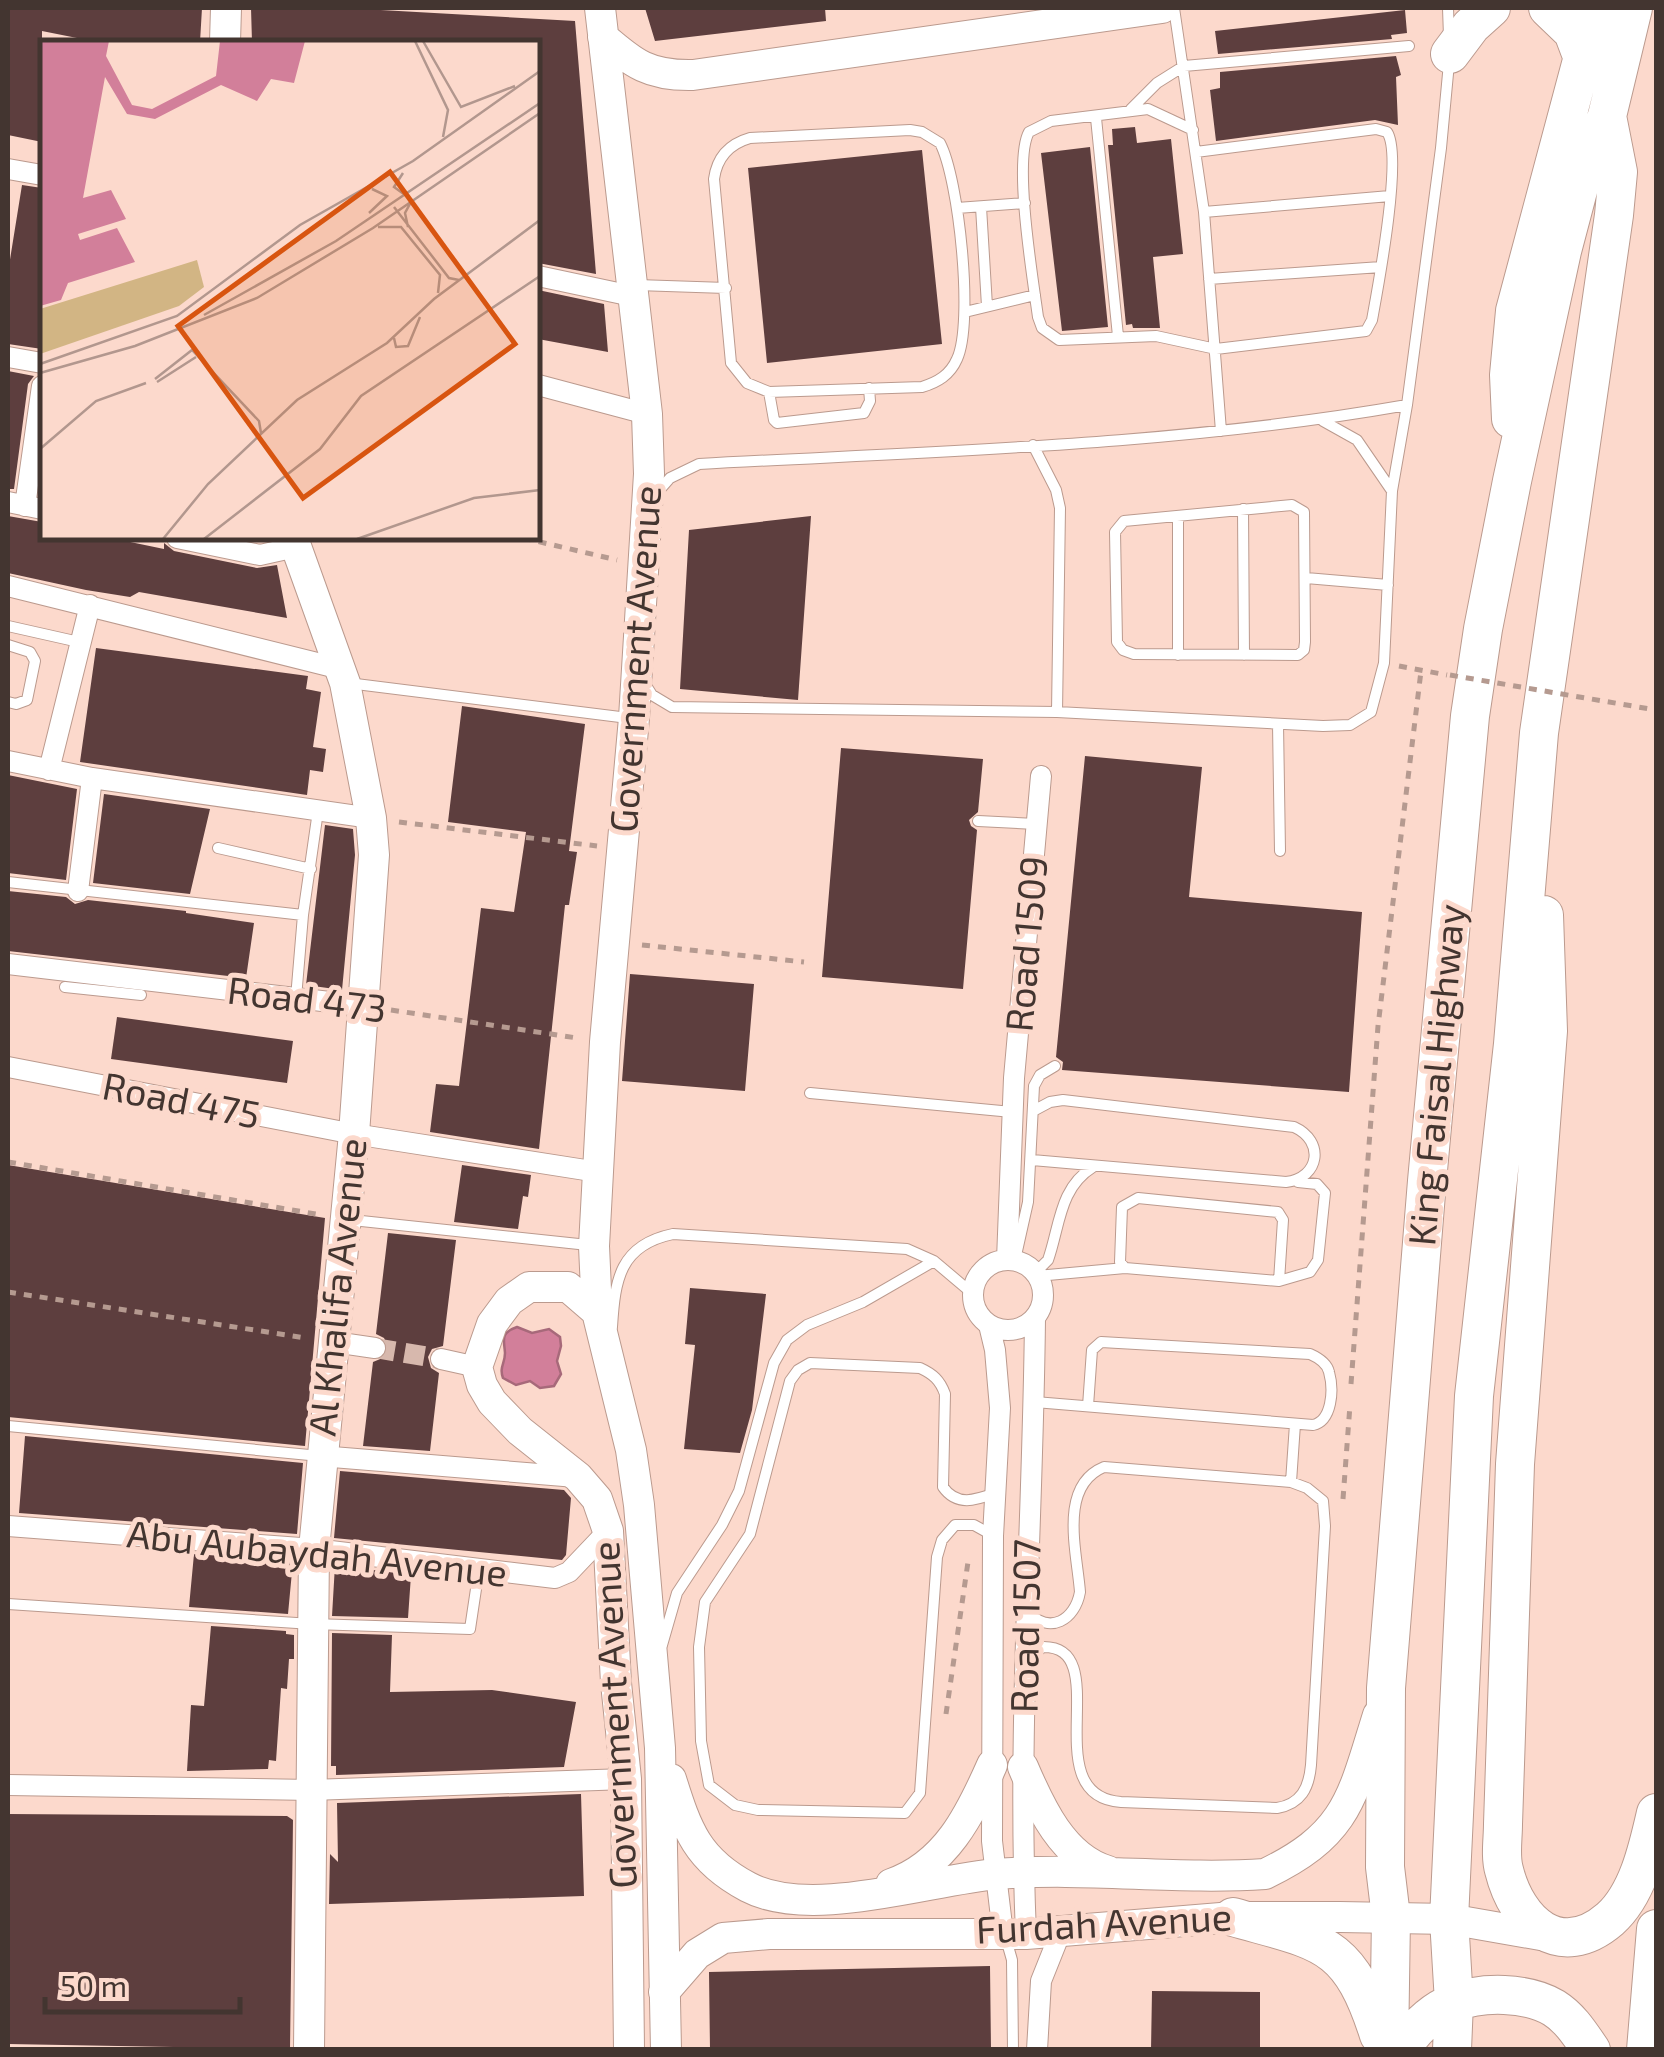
<svg xmlns="http://www.w3.org/2000/svg" width="1664" height="2057" viewBox="0 0 1664 2057" font-family="'Exo 2',sans-serif">
  <style>
    .water { fill: #d27f9a; stroke: #a7697a; stroke-width: 2.5 }
    .building { fill: #5d3e3e }
    .lines { fill: none; stroke-linecap: round; stroke-linejoin: round }
    .street-tunnel { stroke: #d7b8ad; stroke-width: 20; stroke-dasharray: 20 10; stroke-linecap: butt }
    .lane-casing { stroke: #bb9a8e; stroke-width: 12 }
    .street-casing { stroke: #bb9a8e; stroke-width: 22 }
    .secondary-casing { stroke: #bb9a8e; stroke-width: 32 }
    .highway-casing { stroke: #bb9a8e; stroke-width: 40 }
    .path { stroke: #b59a90; stroke-width: 5; stroke-dasharray: 8 8; stroke-linecap: butt }
    .lane { stroke: #fff; stroke-width: 10 }
    .street { stroke: #fff; stroke-width: 20 }
    .secondary { stroke: #fff; stroke-width: 30 }
    .highway { stroke: #fff; stroke-width: 38 }
    .path-bridge { stroke: #b59a90; stroke-width: 5; stroke-dasharray: 8 8; stroke-linecap: butt }
    .labels { text-anchor: middle; stroke-width: 10; stroke-linejoin: round; paint-order: stroke }
    .street-label { font-size: 38px; fill: #433530; stroke: #fcd9cc }
    .inset-road { fill: none; stroke: #b2978e; stroke-width: 2.5 }
    .view { fill: #d85510; fill-opacity: 0.15; stroke: #d85510; stroke-width: 5 }
    .inset-edge { fill: none; stroke: #433530; stroke-width: 5 }
  </style>
  <rect width="100%" height="100%" fill="#fcd9cc"/>
  <!-- water -->
  <path class="water" d="M517,1327L532,1333L549,1329L560,1337L561,1346L557,1361L561,1374L554,1386L540,1388L530,1381L516,1385L503,1378C499,1367 505,1364 505,1353C504,1339 500,1333 517,1327Z"/>
  <!-- building -->
  <path class="building" d="M8,8H202L200,42H97L42,31V142L8,135Z
    M251,8H345L575,21L596,274L538,263V42H252Z
    M645,8H825L826,21L655,41Z
    M1405,10L1407,33L1391,35L1392,39L1218,54L1215,31Z
    M1396,56L1401,75L1396,77L1398,125L1375,120L1216,141L1210,90L1220,88V72Z
    M1135,127L1137,143L1171,139L1183,254L1153,257L1160,328H1133L1132,324L1126,325L1108,145H1113L1112,129Z
    M1090,147L1108,327L1062,331L1041,153Z
    M922,150L942,344L767,363L748,168Z
    M22,185L42,188V349L8,344V272Z
    M538,290L604,304L608,352L538,339Z
    M8,371L34,376L28,384L14,489H8Z
    M8,516L42,522V538H111L164,549V543L174,551L257,568L277,565L287,618L139,592L130,597L86,590L8,573Z
    M811,516L798,700L680,689L689,530Z
    M96,648L308,676L306,689L321,692L313,747L326,749L323,772L310,770L307,795L80,762Z
    M462,706L585,724L569,851L577,852L569,905H565L539,1149L430,1132L436,1084L459,1086L481,908L514,912L526,832L448,822Z
    M841,748L983,759L978,812L969,820L971,826L977,830L963,989L822,977Z
    M1085,756L1202,767L1189,897L1362,912L1349,1092L1062,1070L1063,1062L1056,1057Z
    M8,775L77,789L66,880L8,873Z
    M104,794L210,809L190,894L93,883Z
    M325,825L353,829L355,855L342,990L306,985Z
    M8,891L66,897L75,904L88,900L186,911V913L254,923L246,978L8,951Z
    M630,974L754,984L745,1091L622,1081Z
    M117,1017L293,1041L287,1083L111,1059Z
    M8,1165L325,1218L305,1446L8,1417Z
    M462,1165L531,1175L528,1197L523,1196L518,1229L454,1222Z
    M388,1233L456,1240L443,1346L432,1349L428,1357L431,1368L439,1373L430,1451L363,1446L373,1362L385,1357L389,1349L384,1338L376,1334Z
    M690,1288L766,1294L752,1410L740,1453L684,1449L695,1345L685,1344Z
    M25,1436L303,1463L297,1534L19,1513Z
    M340,1471L564,1490L571,1498L566,1555L562,1560L334,1538Z
    M194,1554L293,1561L288,1614L189,1607Z
    M335,1565L411,1575L408,1618L332,1616Z
    M211,1626L286,1631V1634L294,1635V1659H289L287,1689L281,1688L276,1761L269,1760L268,1769L187,1771L191,1705L204,1706Z
    M332,1633L392,1635L390,1692L492,1690L576,1702L564,1767L336,1775V1766H331Z
    M581,1794L584,1896L329,1904L330,1854L338,1862L337,1803Z
    M8,1814L287,1816L293,1820L290,2049L8,2044Z
    M990,1966L991,2050H710L709,1972Z
    M1152,1991L1260,1992V2050H1151Z"/>
  <g class="lines">
    <!-- street-tunnel -->
    <path class="street-tunnel" d="M375,1348L441,1359"/>
    <defs>
      <path id="lane" d="M1174,8L1204,212L1221,431
        M1448,8L1449,36
        M1131,109L1157,83L1184,66L1409,46
        M1096,118L1118,336
        M910,130L922,132L940,143C959,179 974,323 957,359C950,375 938,382 922,387L769,392L747,383L731,363L714,179C717,157 729,144 750,138Z
        M1193,130L1148,109L1051,121L1029,132C1013,160 1033,280 1038,317L1042,328L1059,340L1156,336L1216,349L1366,331L1372,320C1378,287 1403,155 1387,132L1376,129L1196,152
        M981,207L987,306
        M957,208L1025,203
        M1204,212L1390,196
        M1209,279L1381,267
        M637,285L726,288
        M965,312L1035,295
        M769,392L774,420L777,423L864,413L870,401L869,388
        M1323,421L1357,440L1392,491
        M1033,445L1056,490L1060,508L1057,712
        M655,495L670,478L699,464C935,451 1174,446 1407,405
        M1292,505L1304,512L1305,642L1304,650L1298,655L1134,654L1123,650L1117,642L1115,532L1124,521Z
        M1243,509L1244,655
        M1178,516V655
        M1306,578L1388,585
        M8,626L79,642
        M8,645L30,652L35,661L27,700L16,704L8,702
        M348,683L628,718
        M645,684L652,695L672,707L1057,712L1323,726L1350,725L1371,712L1384,663L1392,491L1407,405L1441,148L1449,63
        M1278,724L1280,851
        M978,821L1036,824
        M218,848L311,869
        M8,882L303,915
        M65,987L141,995
        M296,998L303,915L318,811
        M810,1093L1012,1112
        M1032,1160L1286,1182C1320,1178 1325,1141 1294,1127L1063,1100L1050,1102L1035,1110
        M352,1220L588,1245
        M1015,1260L1028,1202L1034,1086L1040,1075L1055,1066
        M1030,1268L1041,1267L1048,1260C1060,1226 1059,1188 1093,1167
        M1125,1268L1120,1262L1122,1207L1138,1198L1278,1212L1283,1220L1279,1281
        M1037,1276L1125,1268L1279,1281L1310,1272L1318,1260L1325,1193L1317,1184L1298,1182
        M612,1327C615,1279 620,1245 673,1234L907,1249L934,1261L973,1294
        M1035,1402L1313,1425C1332,1421 1334,1390 1329,1372C1327,1363 1319,1358 1310,1354L1101,1342L1092,1350L1088,1406
        M8,1426L320,1456
        M1291,1482L1295,1424
        M992,1535L974,1525H955L942,1540L937,1557L920,1793L905,1813L758,1810L735,1805L709,1785L701,1741L699,1647L705,1602L750,1534L790,1381L798,1370L810,1363L920,1368C933,1374 940,1380 945,1394L943,1487C957,1507 976,1500 996,1493
        M8,1604L312,1624L470,1629L479,1569
        M662,1645L677,1593L722,1525L739,1491L774,1363L787,1340L807,1325L863,1302L934,1261
        M1026,1659L1043,1647C1117,1646 1033,1796 1121,1802L1277,1808C1301,1804 1309,1788 1311,1765L1325,1526L1323,1501L1307,1488L1291,1482L1104,1467C1058,1486 1077,1552 1080,1592C1075,1620 1050,1635 1028,1612
        M1006,1939L1012,1960L1013,2050"/>
      <path id="street" d="M8,169L42,175
        M538,276L632,296
        M8,357L42,363
        M538,385L647,414
        M8,502L42,509
        M25,506L42,386
        M177,538L260,555L296,547
        M8,586L337,668
        M8,761L92,778L371,818
        M49,770L90,605
        M78,891L92,778
        M8,964L364,1006
        M8,1067L354,1134L598,1172
        M1007,1260L1014,1078L1041,776
        M973 1295a35 35 0 1 1 70 0a35 35 0 1 1-70 0Z
        M989,1325L995,1350L1000,1408L993,1536L992,1841L1003,1934
        M334,1342L375,1348
        M441,1359L477,1367
        M320,1456L576,1477
        M8,1526L314,1549L555,1578L569,1572L608,1531
        M8,1785L311,1790L626,1779
        M1026,1934C1017,1728 1033,1523 1035,1318
        M1037,2050L1041,1981L1061,1931"/>
      <path id="secondary" d="M600,8L647,414L649,474L634,718L605,1042L594,1246L597,1312L631,1450L639,1505L660,1748L666,2050
        M603,37C634,64 649,76 693,75L1162,8
        M225,42L226,8
        M293,538L345,683L371,818L374,855L354,1134L314,1549L309,2050
        M597,1312L568,1287H529L509,1301L492,1324L477,1367L482,1385L492,1402L520,1431L578,1477L597,1499L608,1531L616,1683L626,1779L629,2050
        M1023,1767C1040,1807 1063,1858 1108,1871
        M671,1779C687,1830 697,1860 748,1887C810,1920 929,1880 997,1874C1086,1867 1176,1880 1265,1874C1348,1834 1352,1798 1378,1715
        M891,1884C946,1865 970,1815 992,1765
        M664,1992L697,1954L723,1938L769,1934H1026L1233,1917H1340L1449,1919L1552,1937"/>
      <path id="highway" d="M1548,8L1573,32L1582,56
        M1450,54L1471,26L1491,8
        M1511,419L1509,375L1515,311L1596,8
        M1544,915L1548,1031L1515,1464L1503,1824C1503,1839 1500,1856 1504,1870C1517,1923 1560,1962 1610,1919C1638,1894 1648,1848 1656,1813
        M1233,1917C1321,1942 1349,1940 1379,2035
        M1389,2050L1391,1917L1385,1867L1386,1688L1427,1181L1470,716L1483,629L1512,481L1562,251L1580,183L1607,116L1633,8
        M1400,2050C1413,2031 1431,2011 1453,2003C1482,1991 1527,1992 1554,2008C1570,2018 1580,2034 1591,2050
        M1452,2050L1454,2002L1449,1919L1474,1396L1513,1044L1539,733L1614,215L1618,172L1607,116
        M1646,2050L1656,1929"/>
    </defs>
    <!-- lane casing -->
    <use href="#lane" class="lane-casing"/>
    <!-- street casing -->
    <use href="#street" class="street-casing"/>
    <!-- secondary casing -->
    <use href="#secondary" class="secondary-casing"/>
    <!-- highway casing -->
    <use href="#highway" class="highway-casing"/>
    <!-- path -->
    <path class="path" d="M523,538L617,560
      M1399,666L1447,675
      M399,822L597,846
      M642,945L804,962
      M391,1010L577,1038
      M8,1162L322,1215
      M8,1292L306,1338
      M1351,1384L1378,1026L1421,671
      M1343,1499L1350,1405
      M946,1714L968,1562"/>
    <!-- lane -->
    <use href="#lane" class="lane"/>
    <!-- street -->
    <use href="#street" class="street"/>
    <!-- secondary -->
    <use href="#secondary" class="secondary"/>
    <!-- highway -->
    <use href="#highway" class="highway"/>
    <!-- path-bridge -->
    <path class="path-bridge" d="M1450,675L1656,710"/>
  </g>
  <g class="labels">
    <!-- street labels -->
    <g class="street-label">
      <text transform="translate(636 659) rotate(-86)" y="13">Government Avenue</text>
      <text transform="translate(1027 944) rotate(-85)" y="13">Road 1509</text>
      <text transform="translate(307 1000) rotate(7)" y="13">Road 473</text>
      <text transform="translate(1437 1075) rotate(-85)" y="13">King Faisal Highway</text>
      <text transform="translate(181 1101) rotate(11)" y="13">Road 475</text>
      <text transform="translate(338 1287) rotate(-84)" y="13">Al Khalifa Avenue</text>
      <text transform="translate(317 1554) rotate(6)" y="13">Abu Aubaydah Avenue</text>
      <text transform="translate(1026 1626) rotate(-89)" y="13">Road 1507</text>
      <text transform="translate(615 1715) rotate(-93)" y="13">Government Avenue</text>
      <text transform="translate(1104 1924) rotate(-3)" y="13">Furdah Avenue</text>
    </g>
  </g>
  <!-- overview -->
  <g transform="translate(40 40)">
    <rect width="500" height="500" fill="#fcd9cc"/>
    <path d="M157,220L164,247L139,266L0,314V269Z" fill="#d2b584"/>
    <path d="M1,1H69L66,16L92,65L112,69L176,36L180,1H265L254,43L231,39L217,61L181,45L115,79L87,74L65,37L43,158L71,150L86,179L38,194L40,200L77,188L95,222L28,243L21,260L0,266Z" fill="#d27f9a"/>
    <path class="inset-road" d="M375,1L408,70L403,97M383,1L421,67L475,46M363,133L354,147L372,160L365,173L368,187M354,167L409,238L419,240M329,173L347,156L332,149M338,187H361L400,235L398,253M164,275L296,201L500,63M354,298L356,307L368,306L380,277M0,324L137,276L260,185L373,121L500,31M0,333L95,306L217,258L333,188L500,73M115,339L152,310L219,381L221,393M117,342L156,317M0,409L56,361L106,343M123,499L168,444L257,360L347,303L394,259L500,180M164,499L280,409L321,356L500,236M317,499L434,458L500,450"/>
    <path class="view" d="M350,132L475,304L263,458L138,286Z"/>
    <rect width="500" height="500" class="inset-edge"/>
  </g>
  <!-- border -->
  <rect width="1664" height="2057" fill="none" stroke="#433530" stroke-width="20"/>
  <!-- scale -->
  <path d="M45 1997v15h195v-15" fill="none" stroke="#433530" stroke-width="5"/>
  <text x="60" y="1997" font-size="30" fill="#433530" stroke="#fcd9cc" stroke-width="8" paint-order="stroke">50 m</text>
</svg>
